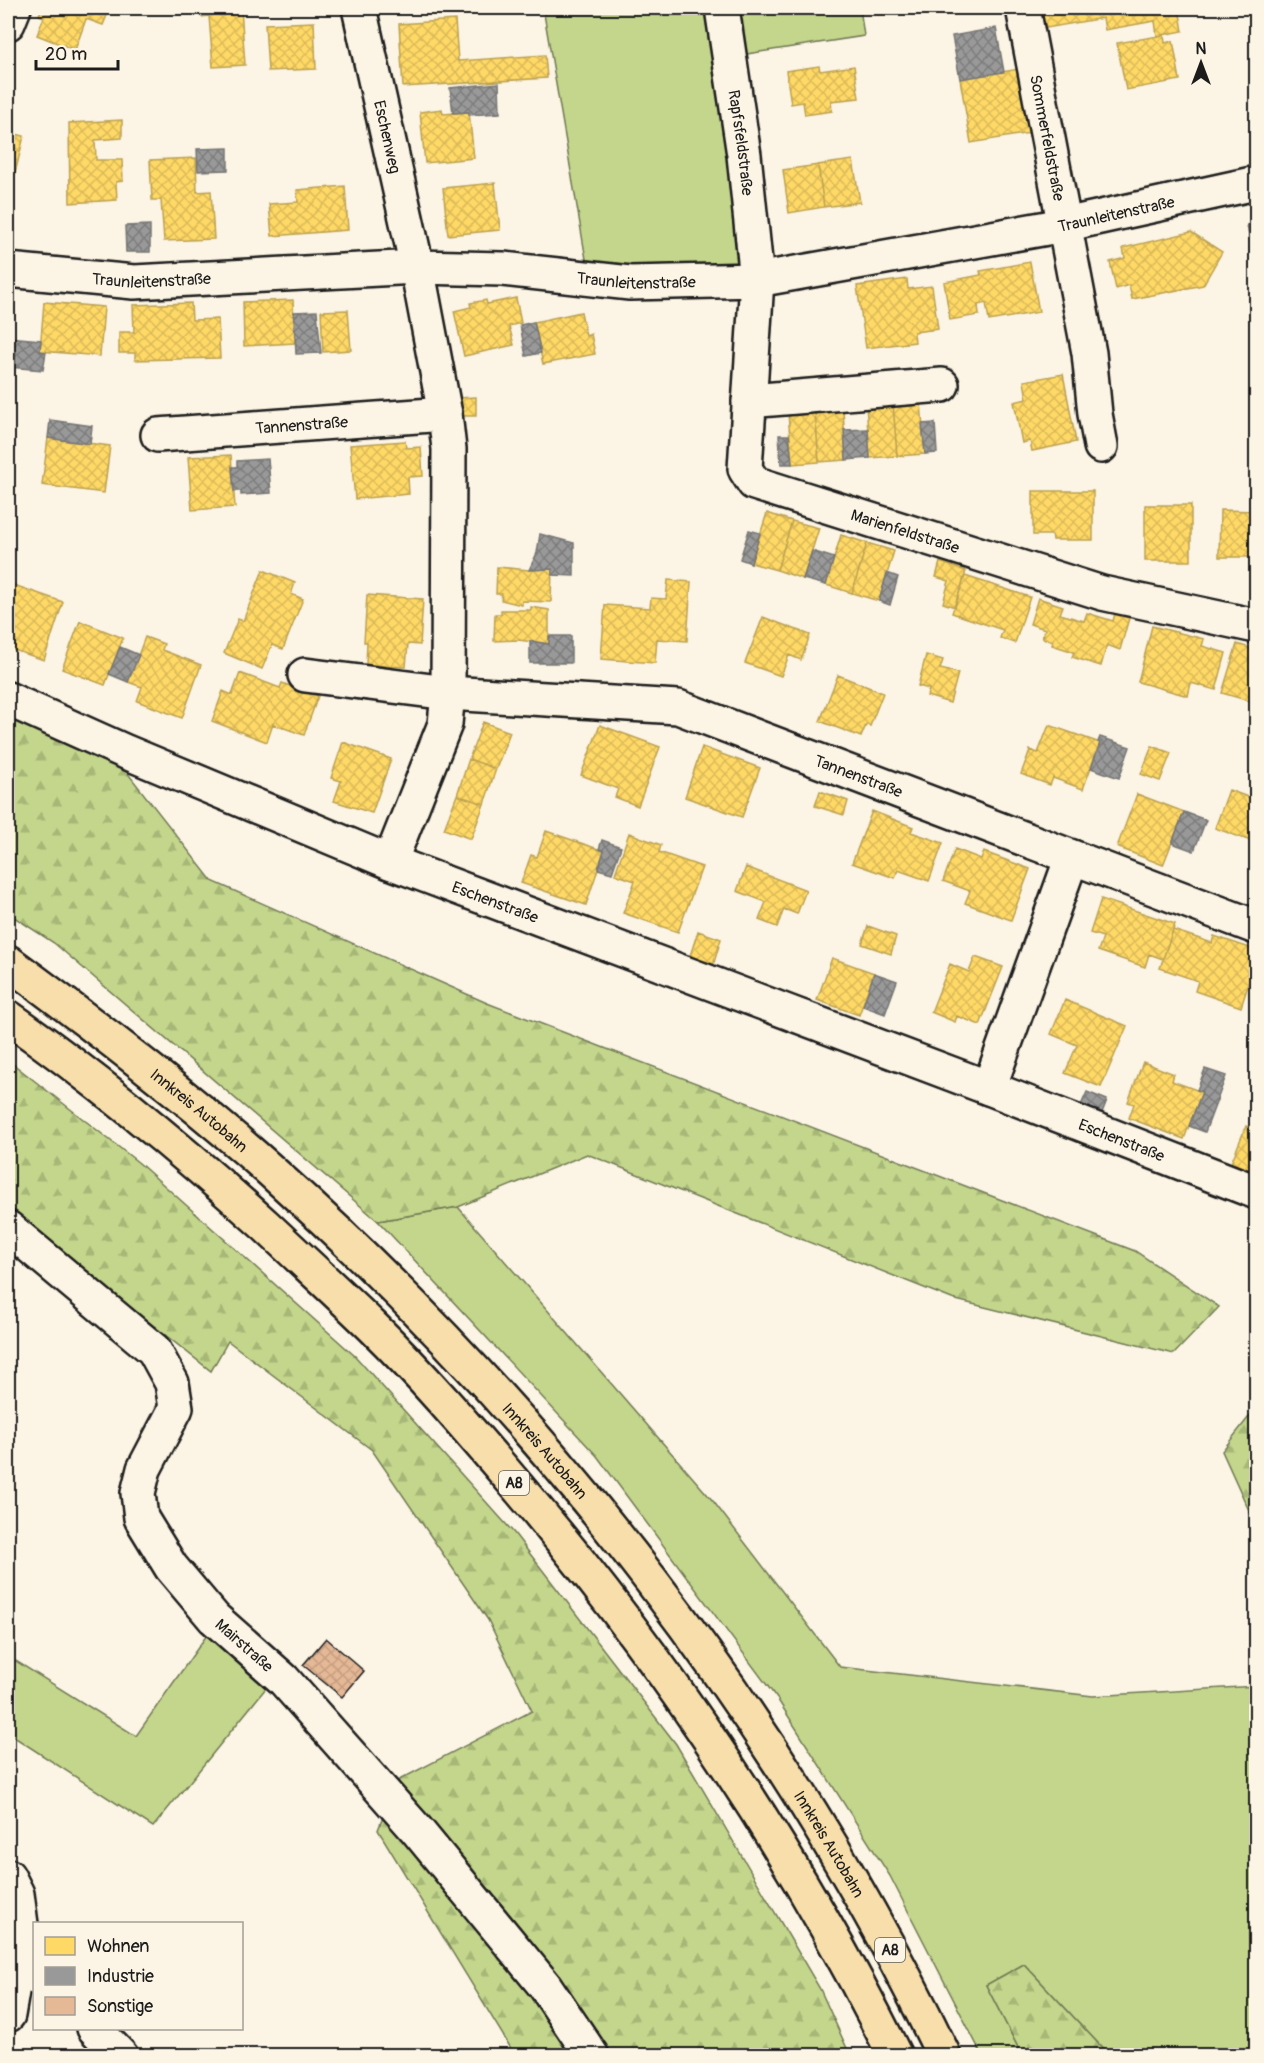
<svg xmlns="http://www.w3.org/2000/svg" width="1264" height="2063" viewBox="0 0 1264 2063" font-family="Pangolin,sans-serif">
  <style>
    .green { fill: #c3d68b; stroke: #707954; stroke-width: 1.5 }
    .forest { fill: url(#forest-firs); stroke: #707954; stroke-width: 1.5 }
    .homes { fill: url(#homes-cross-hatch); stroke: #bba050; stroke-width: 1.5 }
    .industry { fill: url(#industry-cross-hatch); stroke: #747474; stroke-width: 1.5 }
    .building { fill: url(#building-cross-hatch); stroke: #1c1c1c; stroke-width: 1.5 }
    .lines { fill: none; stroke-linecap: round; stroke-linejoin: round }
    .minor-casing { stroke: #1c1c1c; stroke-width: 38 }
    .highway-casing { stroke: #1c1c1c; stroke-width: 38 }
    .minor { stroke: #fcf5e5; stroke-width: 33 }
    .highway { stroke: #f8deab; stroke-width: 33 }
    .labels { text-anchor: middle; stroke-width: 6; stroke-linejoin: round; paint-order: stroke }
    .shield { fill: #fcf5e5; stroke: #5f5d58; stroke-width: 1.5 }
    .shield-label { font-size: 15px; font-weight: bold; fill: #1c1c1c }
    .street-label { font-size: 16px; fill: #1c1c1c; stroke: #fcf5e5 }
  </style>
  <defs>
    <pattern id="forest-firs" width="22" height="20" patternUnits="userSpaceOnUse" patternTransform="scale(1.5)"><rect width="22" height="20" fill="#c3d68b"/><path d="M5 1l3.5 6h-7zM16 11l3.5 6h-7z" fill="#a7b777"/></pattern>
    <pattern id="homes-cross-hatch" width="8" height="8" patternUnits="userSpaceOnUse" patternTransform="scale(1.5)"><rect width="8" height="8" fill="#ffd966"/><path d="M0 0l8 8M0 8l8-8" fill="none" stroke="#daba58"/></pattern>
    <pattern id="industry-cross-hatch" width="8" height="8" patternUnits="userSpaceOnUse" patternTransform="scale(1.5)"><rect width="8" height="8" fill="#999"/><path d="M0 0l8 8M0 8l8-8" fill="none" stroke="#7c7c7c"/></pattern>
    <pattern id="building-cross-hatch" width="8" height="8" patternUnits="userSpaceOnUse" patternTransform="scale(1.5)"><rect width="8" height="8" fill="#e5b896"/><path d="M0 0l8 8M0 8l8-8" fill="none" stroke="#c49e81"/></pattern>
  </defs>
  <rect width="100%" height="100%" fill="#fcf5e5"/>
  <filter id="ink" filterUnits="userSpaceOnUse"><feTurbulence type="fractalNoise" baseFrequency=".0167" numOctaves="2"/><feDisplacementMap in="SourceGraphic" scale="12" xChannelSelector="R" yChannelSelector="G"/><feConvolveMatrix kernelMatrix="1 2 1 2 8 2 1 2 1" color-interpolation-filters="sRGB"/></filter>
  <g filter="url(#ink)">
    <!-- green -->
    <path class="green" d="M543,8H860L864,36L734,56L753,268L666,271L587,265Z
      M458,1207L713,1501L840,1667L1093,1696L1256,1686V2055H1109L1024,1964L986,1985L1022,2055H982L890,1876L778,1700L597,1456L378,1221Z
      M209,1632L266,1688L153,1827L8,1733V1656L136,1736Z"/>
    <!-- forest -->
    <path class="forest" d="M8,716L126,771L212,881L487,1003L1135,1251L1219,1307L1174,1354L952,1299L587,1154L458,1207L378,1221L54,943L8,913Z
      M8,1060L139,1163L355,1356L514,1533L676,1744L820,1989L850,2055H515L378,1830L397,1781L532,1711L488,1620L372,1450L228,1341L211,1371L8,1211Z
      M1256,1408V1526L1222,1451Z
      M1024,1964L1109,2055H1022L986,1985Z"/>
    <!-- homes -->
    <path class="homes" d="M42,8H110L103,25L86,19L75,50L37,35L44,17L39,15Z
      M202,8H241L245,65L213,67L209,16L202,17Z
      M1037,8H1179L1183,31L1157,36L1155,21L1105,30L1103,18L1041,29Z
      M455,20L458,61L545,55L547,78L403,87L399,24Z
      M314,22L316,69L268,71L265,24Z
      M1164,35L1165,43L1173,41L1180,80L1126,90L1117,43Z
      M819,66L820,71L854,66L859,98L831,101L832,111L805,115L803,102L791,104L786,71Z
      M1019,69L1030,133L971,143L960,79Z
      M442,109L443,114L469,112L474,158L425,163L420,112Z
      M122,120V138L95,140L96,160H122L123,181L116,182L117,200L70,203L69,123Z
      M8,132L24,136L10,194L8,193Z
      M196,158L197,192L211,191L214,239L164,241L161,200H152L150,160Z
      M853,160L860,202L824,207L818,165Z
      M818,165L824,207L789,213L783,170Z
      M495,183L500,230L448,235L443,188Z
      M345,186L348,230L272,236L269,204L298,202L297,190Z
      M1191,232L1222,252L1203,285L1132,299L1129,285L1116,289L1110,262L1125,258L1123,248Z
      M1030,262L1039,312L989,321L986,303L978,305L979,315L950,320L944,282L981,275L980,271Z
      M907,279L908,289L932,286L938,329L914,332L915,342L866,348L857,286Z
      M516,298L521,323L509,326L514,345L464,356L454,311L471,307L470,303L486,300L487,304Z
      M293,300L295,343L244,346L243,302Z
      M44,302L104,307L100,356L40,351Z
      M191,303L192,320L218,319L220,358L135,360V353H119V332H134L133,305Z
      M348,310L351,350L323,352L321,311Z
      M581,312L586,336L591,334L595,354L543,364L534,322Z
      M1063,374L1076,442L1032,451L1030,441L1022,443L1014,402L1027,399L1024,381Z
      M476,397V416H457L456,398Z
      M921,402L925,454L897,456L893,403Z
      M893,403L897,456L870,458L866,405Z
      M843,409L846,460L819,462L815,411Z
      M815,411L819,462L792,464L788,413Z
      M48,438L110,446L104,493L42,485Z
      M405,441L406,448L421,447L423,476L408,477L409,494L355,499L350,445Z
      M231,455L235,507L192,510L188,457Z
      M1033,491H1093V540H1053L1052,535H1033Z
      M1145,505H1191V561H1145Z
      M1220,510L1256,511V557H1219Z
      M767,513L792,521L777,570L751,563Z
      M792,521L819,528L803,579L777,570Z
      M841,535L867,543L852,593L826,585Z
      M867,543L894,551L879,601L852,593Z
      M940,562L966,571L955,607L943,603L949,581L936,577Z
      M497,567L529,570L552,569L551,602L522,601V605L501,600L502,594H496Z
      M263,570L295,583L291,594L303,599L283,649L272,645L262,669L224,653L238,619L243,621Z
      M965,576L1030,597L1015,643L1000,638L1003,630L952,613Z
      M668,580L691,582L687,641L657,639L655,663L601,659L605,605L650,608L651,598L666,599Z
      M8,583L63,602L44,660L8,648Z
      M367,595L423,599L420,645L408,644L406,667L366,665L367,642H364Z
      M1038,598L1063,606L1060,614L1084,621L1087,613L1113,621L1115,614L1129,618L1120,650L1107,645L1101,666L1072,657L1074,652L1052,645L1053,641L1042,638L1045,629L1030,624Z
      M531,607L549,610V644L518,640L494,641L495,614H501V610H531Z
      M763,617L810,635L801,660L789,655L781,676L745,663Z
      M80,621L123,638L105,685L62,669Z
      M1152,626L1204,639L1202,646L1226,653L1216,690L1191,683L1188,696L1138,682Z
      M145,637L164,644L162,650L201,665L182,718L137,701L142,687L128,682Z
      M1237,644L1256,650V703L1222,693Z
      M926,655L943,660L940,669L958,673L950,703L927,696L929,689L918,686Z
      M240,673L280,688L282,683L318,696L304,735L273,724L267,742L212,721L223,691L232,695Z
      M838,675L883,693L870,726L866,725L861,737L820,721Z
      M483,722L510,732L496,769L469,759Z
      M600,725L660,747L638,806L615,797L618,789L581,775Z
      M1049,725L1100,743L1083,789L1053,778L1050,785L1021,774L1030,750L1038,753Z
      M343,742L391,759L372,813L334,801L341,781L331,778Z
      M1152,746L1171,753L1160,781L1141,774Z
      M702,747L760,768L742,817L685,797Z
      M469,759L496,769L484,804L457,795Z
      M1229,790L1256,800V843L1215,828Z
      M820,791L848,801L844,815L815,806Z
      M1137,794L1184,812L1163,865L1117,847Z
      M457,795L484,804L471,839L444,829Z
      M872,811L913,827L911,832L943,843L929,881L898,870L895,878L852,863Z
      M546,831L604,851L586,905L521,883L531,855L537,857Z
      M629,833L661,845L659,852L702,867L678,932L623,913L635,881L615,874Z
      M955,849L981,859L984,852L1030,869L1011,920L965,903L970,891L943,881Z
      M746,867L806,890L797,914L784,909L777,927L759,920L766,902L737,891Z
      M1101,899L1175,924L1163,959L1149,954L1145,967L1098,951L1103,937L1090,933Z
      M868,926L896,936L891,954L862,944Z
      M1173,930L1212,943L1214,936L1256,950V961L1241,1007L1195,991L1198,981L1160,968Z
      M698,931L721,939L712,969L688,962Z
      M975,957L1003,967L980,1025L957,1016L955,1022L931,1012L950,964L969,972Z
      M832,958L874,973L859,1015L817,1000Z
      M1065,1000L1127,1026L1101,1087L1065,1073L1077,1045L1051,1034Z
      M1143,1062L1174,1074L1172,1081L1202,1092L1184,1139L1129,1118L1134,1104L1128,1102Z
      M1246,1126L1256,1130V1173L1231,1163Z"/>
    <!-- industry -->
    <path class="industry" d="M996,28L1004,72L960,79L952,36Z
      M499,83L500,113L469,115V112L453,113L450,88Z
      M228,148V170L198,171L197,149Z
      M1256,224V257H1253L1247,225Z
      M150,225V252H126L125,226Z
      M317,311L321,353L296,354L294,312Z
      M534,322L541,353L526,356L520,325Z
      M8,337L41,340L40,351L46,352L43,370L8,367Z
      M50,420L92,426L90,444L48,438Z
      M935,423L937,453L925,454L922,424Z
      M868,429L870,458L846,460L844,430Z
      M779,435H789L792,464H781Z
      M268,459L271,493L241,495V491H234L232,467H237V461Z
      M749,530L760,533L751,563L740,559Z
      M540,534L574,543V576L552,575V569L529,570L537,553Z
      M812,551L834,558L826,585L803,579Z
      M887,573L898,577L890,605L879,601Z
      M549,636H571V663H530V641L549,644Z
      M120,647L139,655L128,682L109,674Z
      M1100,737L1130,747L1119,778L1091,768L1100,743L1098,742Z
      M1184,812L1206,820L1194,851L1172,843Z
      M602,840L621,847L612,873L598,869L604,851L599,849Z
      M874,973L897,981L885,1014L863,1006Z
      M1205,1069L1226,1076L1205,1132L1189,1126L1202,1092L1197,1090Z
      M1087,1092L1107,1100L1098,1123L1077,1114Z"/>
    <!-- building -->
    <path class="building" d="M326,1638L364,1671L342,1697L303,1665Z"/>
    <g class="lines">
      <defs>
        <g id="minor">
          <path id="s1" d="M359,8L417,267L445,414L449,449L448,693L445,724L390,862"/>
          <path id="s2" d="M722,8L744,155L757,280L745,469L754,483L1102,593L1256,626"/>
          <path id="s3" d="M1023,8L1089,353L1095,414L1101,446"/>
          <path d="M8,23L14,8"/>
          <path id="s4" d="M8,270L134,282L417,267L503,269L630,283L757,280L1064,225L1256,183"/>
          <path d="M749,401L942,385"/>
          <path id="s5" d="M158,435L445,414"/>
          <path id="s6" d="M305,675L448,693L678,707L1256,927"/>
          <path id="s7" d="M8,699L126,752L390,862L989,1088L1256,1192"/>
          <path d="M989,1088L1072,857"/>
          <path id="s8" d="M8,1228L154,1350L172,1383L176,1408L144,1469L138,1493L141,1518L171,1567L214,1618L283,1679L416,1829L545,1986L592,2056"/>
          <path d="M8,1876L17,1894L27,1970L34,1977"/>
          <path d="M8,2015L14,1980L27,1970"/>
          <path d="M94,2028L121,2056"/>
        </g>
        <g id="highway">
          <path id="s9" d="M8,962C98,1028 187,1096 271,1171C548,1418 783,1720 944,2056"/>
          <path d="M8,1017C98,1080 184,1152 266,1226C301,1259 337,1292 372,1326C423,1376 470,1431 516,1485C664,1659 793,1851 895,2056"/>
        </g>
      </defs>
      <!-- minor casing -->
      <use href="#minor" class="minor-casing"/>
      <!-- highway casing -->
      <use href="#highway" class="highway-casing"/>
      <!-- minor -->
      <use href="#minor" class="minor"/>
      <!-- highway -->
      <use href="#highway" class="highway"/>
    </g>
  </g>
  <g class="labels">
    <!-- shield labels -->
    <g class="shield">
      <rect x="499" y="1471" width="30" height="24" rx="4.5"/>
      <rect x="875" y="1938" width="30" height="24" rx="4.5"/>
    </g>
    <g class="shield-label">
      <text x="514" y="1488">A8</text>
      <text x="890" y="1955">A8</text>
    </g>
    <!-- street labels -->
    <g class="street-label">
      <text dy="6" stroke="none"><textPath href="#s1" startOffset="132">Eschenweg</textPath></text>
      <text dy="6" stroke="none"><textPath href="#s3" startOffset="132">Sommerfeldstraße</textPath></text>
      <text dy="6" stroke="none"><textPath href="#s2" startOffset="136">Rapfsfeldstraße</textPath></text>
      <text dy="6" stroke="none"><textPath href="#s4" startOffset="1116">Traunleitenstraße</textPath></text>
      <text dy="6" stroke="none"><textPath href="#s4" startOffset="144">Traunleitenstraße</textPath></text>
      <text dy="6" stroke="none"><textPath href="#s4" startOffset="630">Traunleitenstraße</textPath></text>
      <text dy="6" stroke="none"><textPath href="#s5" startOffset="144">Tannenstraße</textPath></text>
      <text dy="6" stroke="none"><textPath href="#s2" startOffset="639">Marienfeldstraße</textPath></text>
      <text dy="6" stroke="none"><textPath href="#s6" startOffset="568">Tannenstraße</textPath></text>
      <text dy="6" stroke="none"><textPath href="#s7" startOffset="528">Eschenstraße</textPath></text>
      <text dy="6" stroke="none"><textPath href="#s9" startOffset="242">Innkreis Autobahn</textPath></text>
      <text dy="6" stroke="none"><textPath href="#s7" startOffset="1198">Eschenstraße</textPath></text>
      <text dy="6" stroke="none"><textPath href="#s9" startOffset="728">Innkreis Autobahn</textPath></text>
      <text dy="6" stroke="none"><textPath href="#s8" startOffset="537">Mairstraße</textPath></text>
      <text dy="6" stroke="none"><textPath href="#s9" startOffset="1214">Innkreis Autobahn</textPath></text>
    </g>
  </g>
  <!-- margin -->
  <rect width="1264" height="2063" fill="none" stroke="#fcf5e5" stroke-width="30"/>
  <rect x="15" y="15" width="1234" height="2033" fill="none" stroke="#1c1c1c" stroke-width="2" filter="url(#ink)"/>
  <!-- legend -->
  <rect x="33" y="1922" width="210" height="108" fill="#fcf5e5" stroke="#a29e95" stroke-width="1.5"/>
  <rect x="45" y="1937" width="30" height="18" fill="#ffd966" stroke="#a29e95" stroke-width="1.5"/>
  <text x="87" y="1952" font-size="18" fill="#1c1c1c">Wohnen</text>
  <rect x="45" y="1967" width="30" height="18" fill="#999999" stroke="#a29e95" stroke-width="1.5"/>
  <text x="87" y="1982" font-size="18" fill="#1c1c1c">Industrie</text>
  <rect x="45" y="1997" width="30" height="18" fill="#e5b896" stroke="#a29e95" stroke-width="1.5"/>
  <text x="87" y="2012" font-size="18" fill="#1c1c1c">Sonstige</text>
  <!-- north arrow -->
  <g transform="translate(1201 63)" stroke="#fcf5e5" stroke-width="4.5" paint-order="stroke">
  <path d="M0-4.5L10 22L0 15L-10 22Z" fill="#1c1c1c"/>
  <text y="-9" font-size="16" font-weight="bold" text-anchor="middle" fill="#1c1c1c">N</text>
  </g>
  <!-- scale -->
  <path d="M36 60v9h82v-9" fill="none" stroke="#1c1c1c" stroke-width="3"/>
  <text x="45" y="60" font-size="18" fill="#1c1c1c" stroke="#fcf5e5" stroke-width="4.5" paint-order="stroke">20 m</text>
</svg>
